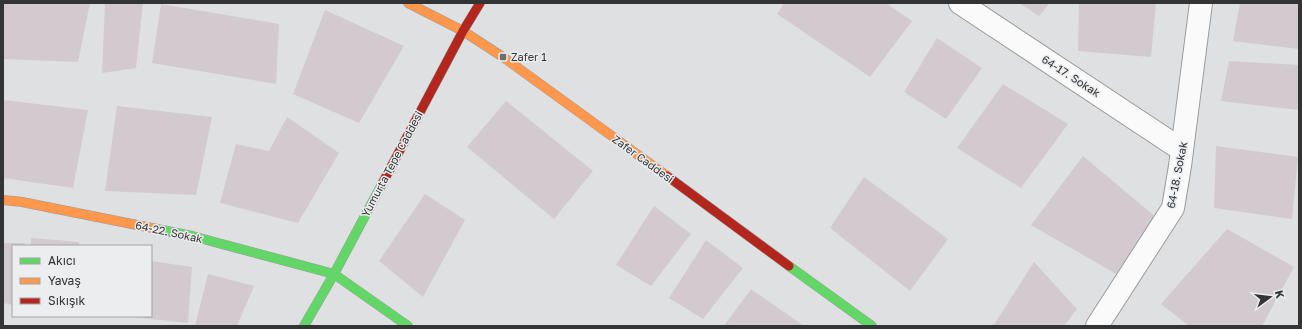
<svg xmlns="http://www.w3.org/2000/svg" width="1302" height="329" viewBox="0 0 1302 329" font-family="'Golos Text',sans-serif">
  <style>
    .building { fill: #d3cad0 }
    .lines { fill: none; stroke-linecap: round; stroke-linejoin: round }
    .street-casing { stroke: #9b9b9c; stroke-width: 24 }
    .fast-casing { stroke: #9b9b9c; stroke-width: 10 }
    .slow-casing { stroke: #9b9b9c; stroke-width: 10 }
    .jam-casing { stroke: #9b9b9c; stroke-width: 10 }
    .street { stroke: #fafafa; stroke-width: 22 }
    .fast { stroke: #63d668; stroke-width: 9 }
    .slow { stroke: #ff974d; stroke-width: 9 }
    .jam { stroke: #b3261e; stroke-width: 9 }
    .poi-dot { fill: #6f7071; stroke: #ebedef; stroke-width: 1.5 }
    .labels { text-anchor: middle; stroke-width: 3; stroke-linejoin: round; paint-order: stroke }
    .poi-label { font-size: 11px; fill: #333435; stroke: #ebedef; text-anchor: start }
    .street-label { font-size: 11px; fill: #333435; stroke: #ebedef }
  </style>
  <rect width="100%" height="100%" fill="#dfe0e1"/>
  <!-- building -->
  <path class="building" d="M3,3H90L78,62L3,59Z
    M105,3H143L136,68L102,73Z
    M784,3H886L912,21L870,77L777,14Z
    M1019,3H1050L1039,16Z
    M1079,3H1156L1151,57L1078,51Z
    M1240,3L1299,4V49L1233,41Z
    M161,4L279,24L276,84L152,63Z
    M325,10L404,46L359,123L293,94Z
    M937,38L982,68L946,119L904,92Z
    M1229,61L1299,65V110L1221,101Z
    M1003,84L1068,124L1021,188L957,148Z
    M3,100L88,110L73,188L3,178Z
    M506,101L593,171L554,219L467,147Z
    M117,106L212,117L196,195L105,191Z
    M287,117L339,153L298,223L220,203L236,144L269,151Z
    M1216,146L1298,157L1292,219L1214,208Z
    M1083,156L1157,218L1116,274L1031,225Z
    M864,177L948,239L910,291L830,228Z
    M425,194L465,220L423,297L379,261Z
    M654,206L691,234L651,286L616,265Z
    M1227,229L1294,267L1262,326H1189L1161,304Z
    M31,238L79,242V246H31Z
    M706,240L743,268L703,319L669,298Z
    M3,243H25L24,246H13V305L3,303Z
    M151,261L192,267L188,323L132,317V316H151Z
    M1034,262L1077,309L1064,326H993Z
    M208,274L254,286L237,326H195Z
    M751,289L804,326H724Z"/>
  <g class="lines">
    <defs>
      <path id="street" d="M960,3L1182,150
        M1097,326L1173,208L1180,166L1201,3"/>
      <path id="fast" d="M157,229L192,236L334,274L408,326
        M789,266L872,326
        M304,326L334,274L382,184"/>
      <path id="slow" d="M408,3L463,31L503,57L667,176
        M3,200L22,202L157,229"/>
      <path id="jam" d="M667,176L789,266
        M382,184L463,31L480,3"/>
    </defs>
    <!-- street casing -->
    <use href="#street" class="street-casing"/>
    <!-- fast casing -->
    <use href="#fast" class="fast-casing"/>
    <!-- slow casing -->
    <use href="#slow" class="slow-casing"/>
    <!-- jam casing -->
    <use href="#jam" class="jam-casing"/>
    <!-- street -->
    <use href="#street" class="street"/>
    <!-- fast -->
    <use href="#fast" class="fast"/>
    <!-- slow -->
    <use href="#slow" class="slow"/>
    <!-- jam -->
    <use href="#jam" class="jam"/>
  </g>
  <!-- markers -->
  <rect class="poi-dot" x="499" y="53" width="8" height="8" rx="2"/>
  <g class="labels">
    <!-- poi labels -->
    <g class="poi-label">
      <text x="511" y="61">Zafer 1</text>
    </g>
    <!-- street labels -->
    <g class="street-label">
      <text transform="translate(1071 76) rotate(33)" y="4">64-17. Sokak</text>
      <text transform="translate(643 159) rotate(36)" y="4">Zafer Caddesi</text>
      <text transform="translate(392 164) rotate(-62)" y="4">Yumurta Tepe Caddesi</text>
      <text transform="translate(1177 175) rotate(-79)" y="4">64-18. Sokak</text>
      <text transform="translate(169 232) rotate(12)" y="4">64-22. Sokak</text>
    </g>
  </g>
  <!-- border -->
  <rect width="1302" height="329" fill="none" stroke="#333435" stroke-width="8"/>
  <!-- legend -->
  <rect x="12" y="245" width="140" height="72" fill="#ebedef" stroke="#a1a3a5"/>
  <rect x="20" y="258" width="20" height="6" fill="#63d668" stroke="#a1a3a5"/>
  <text x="48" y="265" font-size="12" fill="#333435">Akıcı</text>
  <rect x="20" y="278" width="20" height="6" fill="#ff974d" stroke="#a1a3a5"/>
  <text x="48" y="285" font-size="12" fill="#333435">Yavaş</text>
  <rect x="20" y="298" width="20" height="6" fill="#b3261e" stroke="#a1a3a5"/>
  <text x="48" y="305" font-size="12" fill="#333435">Sıkışık</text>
  <!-- north arrow -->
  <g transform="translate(1270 297) rotate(75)" stroke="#ebedef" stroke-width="3" paint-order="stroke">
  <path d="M0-3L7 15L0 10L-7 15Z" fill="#333435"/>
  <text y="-6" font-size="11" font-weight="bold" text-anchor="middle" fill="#333435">K</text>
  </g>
</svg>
